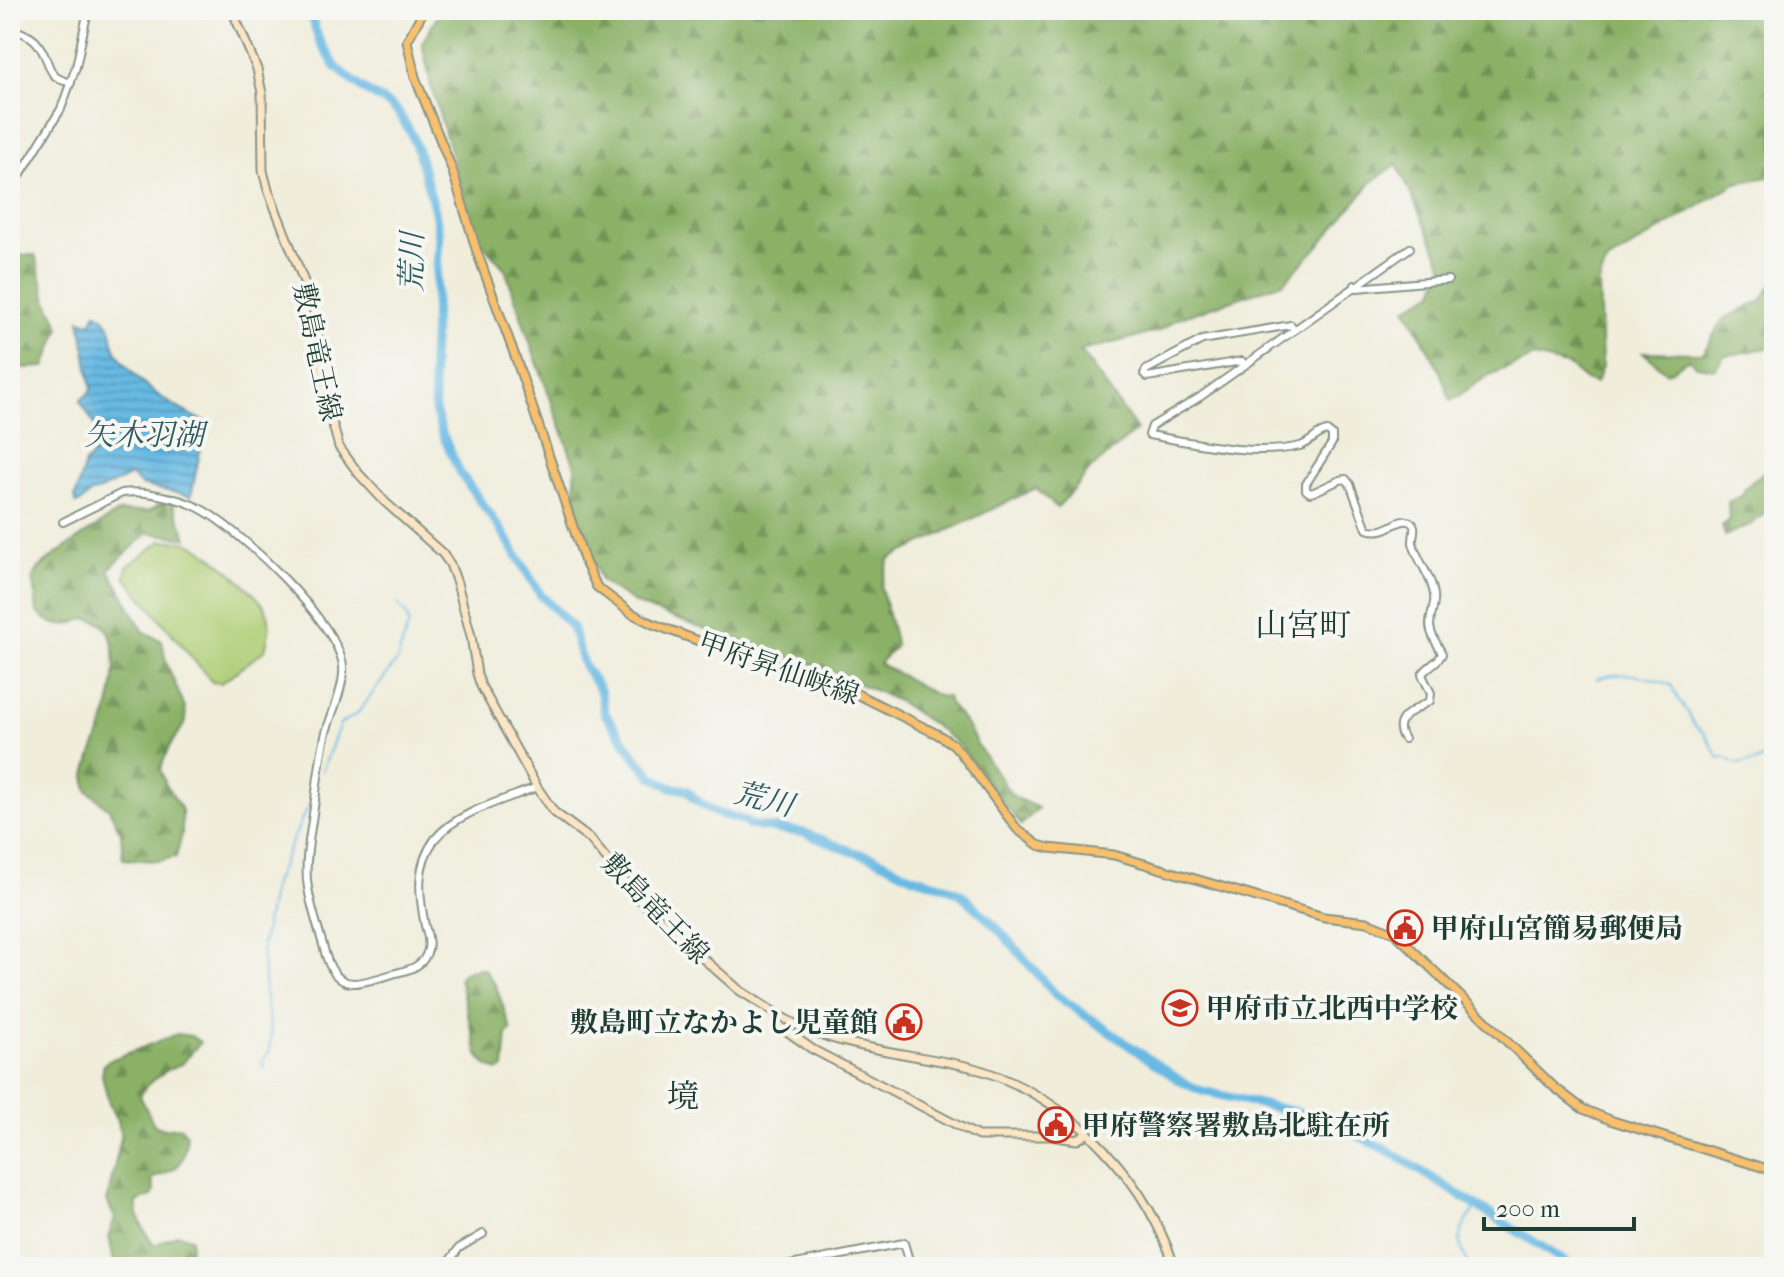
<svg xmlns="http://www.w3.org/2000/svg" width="1784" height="1277" viewBox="0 0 1784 1277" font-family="'IM FELL French Canon','Noto Serif JP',serif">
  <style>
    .grass { fill: #aece75; stroke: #668654; stroke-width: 2 }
    .forest { fill: url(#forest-firs); stroke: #54774d; stroke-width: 2 }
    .water { fill: url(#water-rules); stroke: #447b8c; stroke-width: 2 }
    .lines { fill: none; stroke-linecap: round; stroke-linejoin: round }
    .stream { stroke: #68b9e3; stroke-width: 2 }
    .river { stroke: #68b9e3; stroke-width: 9 }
    .tertiary-casing { stroke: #889588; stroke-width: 10 }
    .secondary-casing { stroke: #889588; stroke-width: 11 }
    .primary-casing { stroke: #889588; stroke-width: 11 }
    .tertiary { stroke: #fff; stroke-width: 6 }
    .secondary { stroke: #fce5c4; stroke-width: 7 }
    .primary { stroke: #f8bf6c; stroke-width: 7 }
    .labels { text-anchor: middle; stroke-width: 8; stroke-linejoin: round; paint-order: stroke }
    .street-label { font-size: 28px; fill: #1f3d34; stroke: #f6f6f2 }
    .poi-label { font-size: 28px; font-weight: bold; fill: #1f3d34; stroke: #f6f6f2; text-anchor: start }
    .water-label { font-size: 30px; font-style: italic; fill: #315c60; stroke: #f6f6f2 }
    .quarter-label { font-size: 32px; fill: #1f3d34; stroke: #f6f6f2 }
  </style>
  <defs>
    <pattern id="forest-firs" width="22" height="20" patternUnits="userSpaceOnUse" patternTransform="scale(2)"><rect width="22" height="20" fill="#8ab166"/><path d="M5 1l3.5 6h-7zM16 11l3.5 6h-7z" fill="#709155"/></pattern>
    <pattern id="water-rules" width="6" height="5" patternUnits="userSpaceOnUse" patternTransform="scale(2)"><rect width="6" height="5" fill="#68b9e3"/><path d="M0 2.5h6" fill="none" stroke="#5598b9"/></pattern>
  </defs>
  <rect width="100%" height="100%" fill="#f6f6f2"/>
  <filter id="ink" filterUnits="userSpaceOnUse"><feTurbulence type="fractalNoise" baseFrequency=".0125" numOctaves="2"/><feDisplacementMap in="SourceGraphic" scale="16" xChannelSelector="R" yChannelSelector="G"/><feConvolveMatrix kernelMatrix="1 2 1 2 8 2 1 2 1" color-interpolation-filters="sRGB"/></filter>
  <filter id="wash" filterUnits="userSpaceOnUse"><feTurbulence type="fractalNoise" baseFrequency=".006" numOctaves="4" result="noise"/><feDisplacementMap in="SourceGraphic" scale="32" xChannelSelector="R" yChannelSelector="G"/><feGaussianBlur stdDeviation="1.8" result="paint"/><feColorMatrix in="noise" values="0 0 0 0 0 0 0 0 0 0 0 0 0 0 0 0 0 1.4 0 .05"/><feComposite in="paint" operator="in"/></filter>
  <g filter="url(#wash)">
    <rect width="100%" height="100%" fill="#f0eddb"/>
    <!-- grass -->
    <path class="grass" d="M161,541C169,541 178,540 186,542C202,545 262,596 267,612C272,624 268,637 265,650L221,683L212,682L125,577L127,567Z"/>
    <!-- forest -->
    <path class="forest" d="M441,10H1774V176L1736,183L1606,263L1599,283L1602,366L1596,383L1586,380L1569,366L1535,357L1489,375L1451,401L1439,369L1406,308L1433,293L1444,267L1397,164L1371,183L1316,249L1283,283L1176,319L1159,331L1081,351L1137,430L1091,469L1057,508L1036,488L889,559L881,587L896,646L879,663L938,696L947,697L949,704L966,724L978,746L1009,791L1014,797L1038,808L1021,825L959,745L939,729L898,701L822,667L726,637L636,604L601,581L576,511L575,466L533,351L505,269L475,235L431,86L422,43Z
      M35,255L47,300L60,327L45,367L25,368L10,365V256Z
      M1774,281V347L1724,356L1715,369L1697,366L1689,359L1667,373L1643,352L1703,353L1723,319L1760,302Z
      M1765,471L1774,475V507L1750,525L1725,536L1722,526L1729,519L1728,502L1743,495L1745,488Z
      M171,499L187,538L148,533L109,569L143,631L162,641L166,662L185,708L186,722L169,747L160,769L166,785L182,810V834L176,857L158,861L123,859L121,833L109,809L87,790C86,786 85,781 86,777C87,762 101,734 106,718C113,694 124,638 100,623C83,613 79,624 64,625C53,626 45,619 37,612L33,579L38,569L56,554L118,512L148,511Z
      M478,968L484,969L496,986L511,1030L507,1034L504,1068L498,1071L487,1066L478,1055L459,978L464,972Z
      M177,1034L191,1036L200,1042L183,1063L166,1071L146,1086L140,1096L154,1125L164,1129L181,1127L187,1134C183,1165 183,1167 153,1178L152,1181L154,1189L153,1195L137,1202C135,1215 146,1236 155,1245L178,1234L191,1238V1259L194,1267H124L114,1263L109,1235L115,1218L107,1201L121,1137L118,1120L109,1104L102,1075L104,1064L113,1059Z"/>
    <!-- water -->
    <path class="water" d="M96,312C118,326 107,337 118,354C138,385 173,408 206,422L191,496L141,485L131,475L96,492L91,493L81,502L76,504L75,497L85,463L92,456L99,432L80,401L92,390L80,320L91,323Z"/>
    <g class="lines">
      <!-- stream -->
      <path class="stream" d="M1597,679C1624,670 1646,676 1671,685L1679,701L1689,714L1694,725L1705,734L1719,758L1725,757L1736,764L1755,762L1774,755
        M322,771L340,724L357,714L397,661L409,623L407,616L398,604
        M265,1068L261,1062L269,1053L271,1033L265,992L262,945L273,886L304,814L310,806L313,795
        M1470,1267C1453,1234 1459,1236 1476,1206"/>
      <!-- river -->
      <path class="river" d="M294,10L313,19
        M312,10L315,28L319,40L336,67L363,89L390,105L398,112L411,133L418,151L435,211L439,235L432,359L435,410L442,433L460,473L504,534L540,594L572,627L583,664L600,690L605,714L635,756L652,776L670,787L687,790L696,800L716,813L746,821L748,825L805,833L850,851L875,858L913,877L944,886L959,893L968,900L1000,931L1056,995L1182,1082L1202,1091L1304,1114L1331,1122L1394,1154L1574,1267"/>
    </g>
  </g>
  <g filter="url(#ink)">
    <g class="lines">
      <defs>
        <path id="tertiary" d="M14,30C34,36 39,42 47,61C48,64 51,71 53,74C57,79 64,81 71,83
          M10,191L61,109L76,67L88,10
          M1355,285L1357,288L1448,280
          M1245,365L1242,361L1147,377L1144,374L1146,370L1202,340L1291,325L1294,329
          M63,522L122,493C143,490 180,498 199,508C238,528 338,622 343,666C345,687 330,716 325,736C319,762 317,788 313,814C310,836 305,858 307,880C309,902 317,924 323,945C327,962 334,984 355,983C368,982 383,977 396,973C408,970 421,967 426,955C431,946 428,935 425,926C419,895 415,866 435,839C456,812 505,800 537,787
          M1404,739C1390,719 1414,710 1430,701L1431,693L1422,675C1427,666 1438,663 1442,654C1439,646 1433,639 1431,631C1427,619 1436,607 1434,595C1432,576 1417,561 1413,543C1412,535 1419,524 1408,521C1397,518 1386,536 1367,529L1350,484L1346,479L1340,480L1314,492L1310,493L1306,490V484L1332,443V435L1327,431C1316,433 1311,443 1300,446C1253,457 1196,443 1149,435L1152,426L1200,397L1410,248
          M445,1267L459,1248L483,1234
          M780,1267L904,1243L911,1267"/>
        <path id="secondary" d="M232,10L257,69L262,93L263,171L268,190L310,297L317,324L326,400L339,447L359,474L385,502L442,553L450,564L457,583L471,636L477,674L481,686L537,787L554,812L590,839L642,902L690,947L739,990L780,1016L777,1022L778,1025L812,1049L978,1136H1050L1077,1140L1088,1133C1130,1174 1155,1211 1175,1267
          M780,1016C796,1025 813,1033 831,1038C876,1052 924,1056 970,1067C1014,1079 1054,1103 1088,1133"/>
        <path id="primary" d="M424,10L407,41L415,77L452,169L477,252L515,356L585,562L597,587L631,613L653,624L707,644L831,681L937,734L953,744L960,752L1017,829L1038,845L1049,848L1114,855L1324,917L1367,922L1395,933L1554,1087L1583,1109L1613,1121L1774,1171"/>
      </defs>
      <!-- tertiary casing -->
      <use href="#tertiary" class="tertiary-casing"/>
      <!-- secondary casing -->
      <use href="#secondary" class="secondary-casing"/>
      <!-- primary casing -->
      <use href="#primary" class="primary-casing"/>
      <!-- tertiary -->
      <use href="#tertiary" class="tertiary"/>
      <!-- secondary -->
      <use href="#secondary" class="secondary"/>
      <!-- primary -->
      <use href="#primary" class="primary"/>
    </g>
  </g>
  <!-- icons -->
  <defs>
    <symbol id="civic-ring" viewBox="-11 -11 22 22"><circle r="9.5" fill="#f6f6f2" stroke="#c8321e" stroke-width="1.5"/><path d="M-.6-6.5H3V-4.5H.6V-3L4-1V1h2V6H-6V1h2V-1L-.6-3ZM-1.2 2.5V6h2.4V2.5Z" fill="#c8321e"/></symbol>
    <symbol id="school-ring" viewBox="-11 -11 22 22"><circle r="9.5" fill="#f6f6f2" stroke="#c8321e" stroke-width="1.5"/><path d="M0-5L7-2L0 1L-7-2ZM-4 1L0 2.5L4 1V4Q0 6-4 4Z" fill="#c8321e"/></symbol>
  </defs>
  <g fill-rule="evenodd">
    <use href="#civic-ring" x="1385" y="908" width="40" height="40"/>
    <use href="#school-ring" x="1160" y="988" width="40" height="40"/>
    <use href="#civic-ring" x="884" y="1002" width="40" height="40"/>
    <use href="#civic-ring" x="1036" y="1105" width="40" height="40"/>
  </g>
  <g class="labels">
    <!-- street labels -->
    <g class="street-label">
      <text transform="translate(318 352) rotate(78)" y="10">敷島竜王線</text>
      <text transform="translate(779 668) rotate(19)" y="10">甲府昇仙峡線</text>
      <text transform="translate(656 908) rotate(46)" y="10">敷島竜王線</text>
    </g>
    <!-- poi labels -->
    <g class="poi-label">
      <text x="1431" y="938">甲府山宮簡易郵便局</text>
      <text x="1206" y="1018">甲府市立北西中学校</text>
      <text x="878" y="1032" text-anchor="end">敷島町立なかよし児童館</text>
      <text x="1082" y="1135">甲府警察署敷島北駐在所</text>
    </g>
    <!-- water labels -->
    <g class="water-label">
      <text transform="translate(412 262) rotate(-89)" y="10">荒川</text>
      <text x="144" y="445">矢木羽湖</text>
      <text transform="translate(764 799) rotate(14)" y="10">荒川</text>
    </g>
    <!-- quarter labels -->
    <g class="quarter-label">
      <text x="1303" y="636">山宮町</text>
      <text x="683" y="1107">境</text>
    </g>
  </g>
  <!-- margin -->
  <rect width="1784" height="1277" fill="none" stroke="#f6f6f2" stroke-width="40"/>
  <!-- scale -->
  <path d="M1484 1217v12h150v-12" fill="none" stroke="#1f3d34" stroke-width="4"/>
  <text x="1496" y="1217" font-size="24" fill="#1f3d34" stroke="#f6f6f2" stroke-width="6" paint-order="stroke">200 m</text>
</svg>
